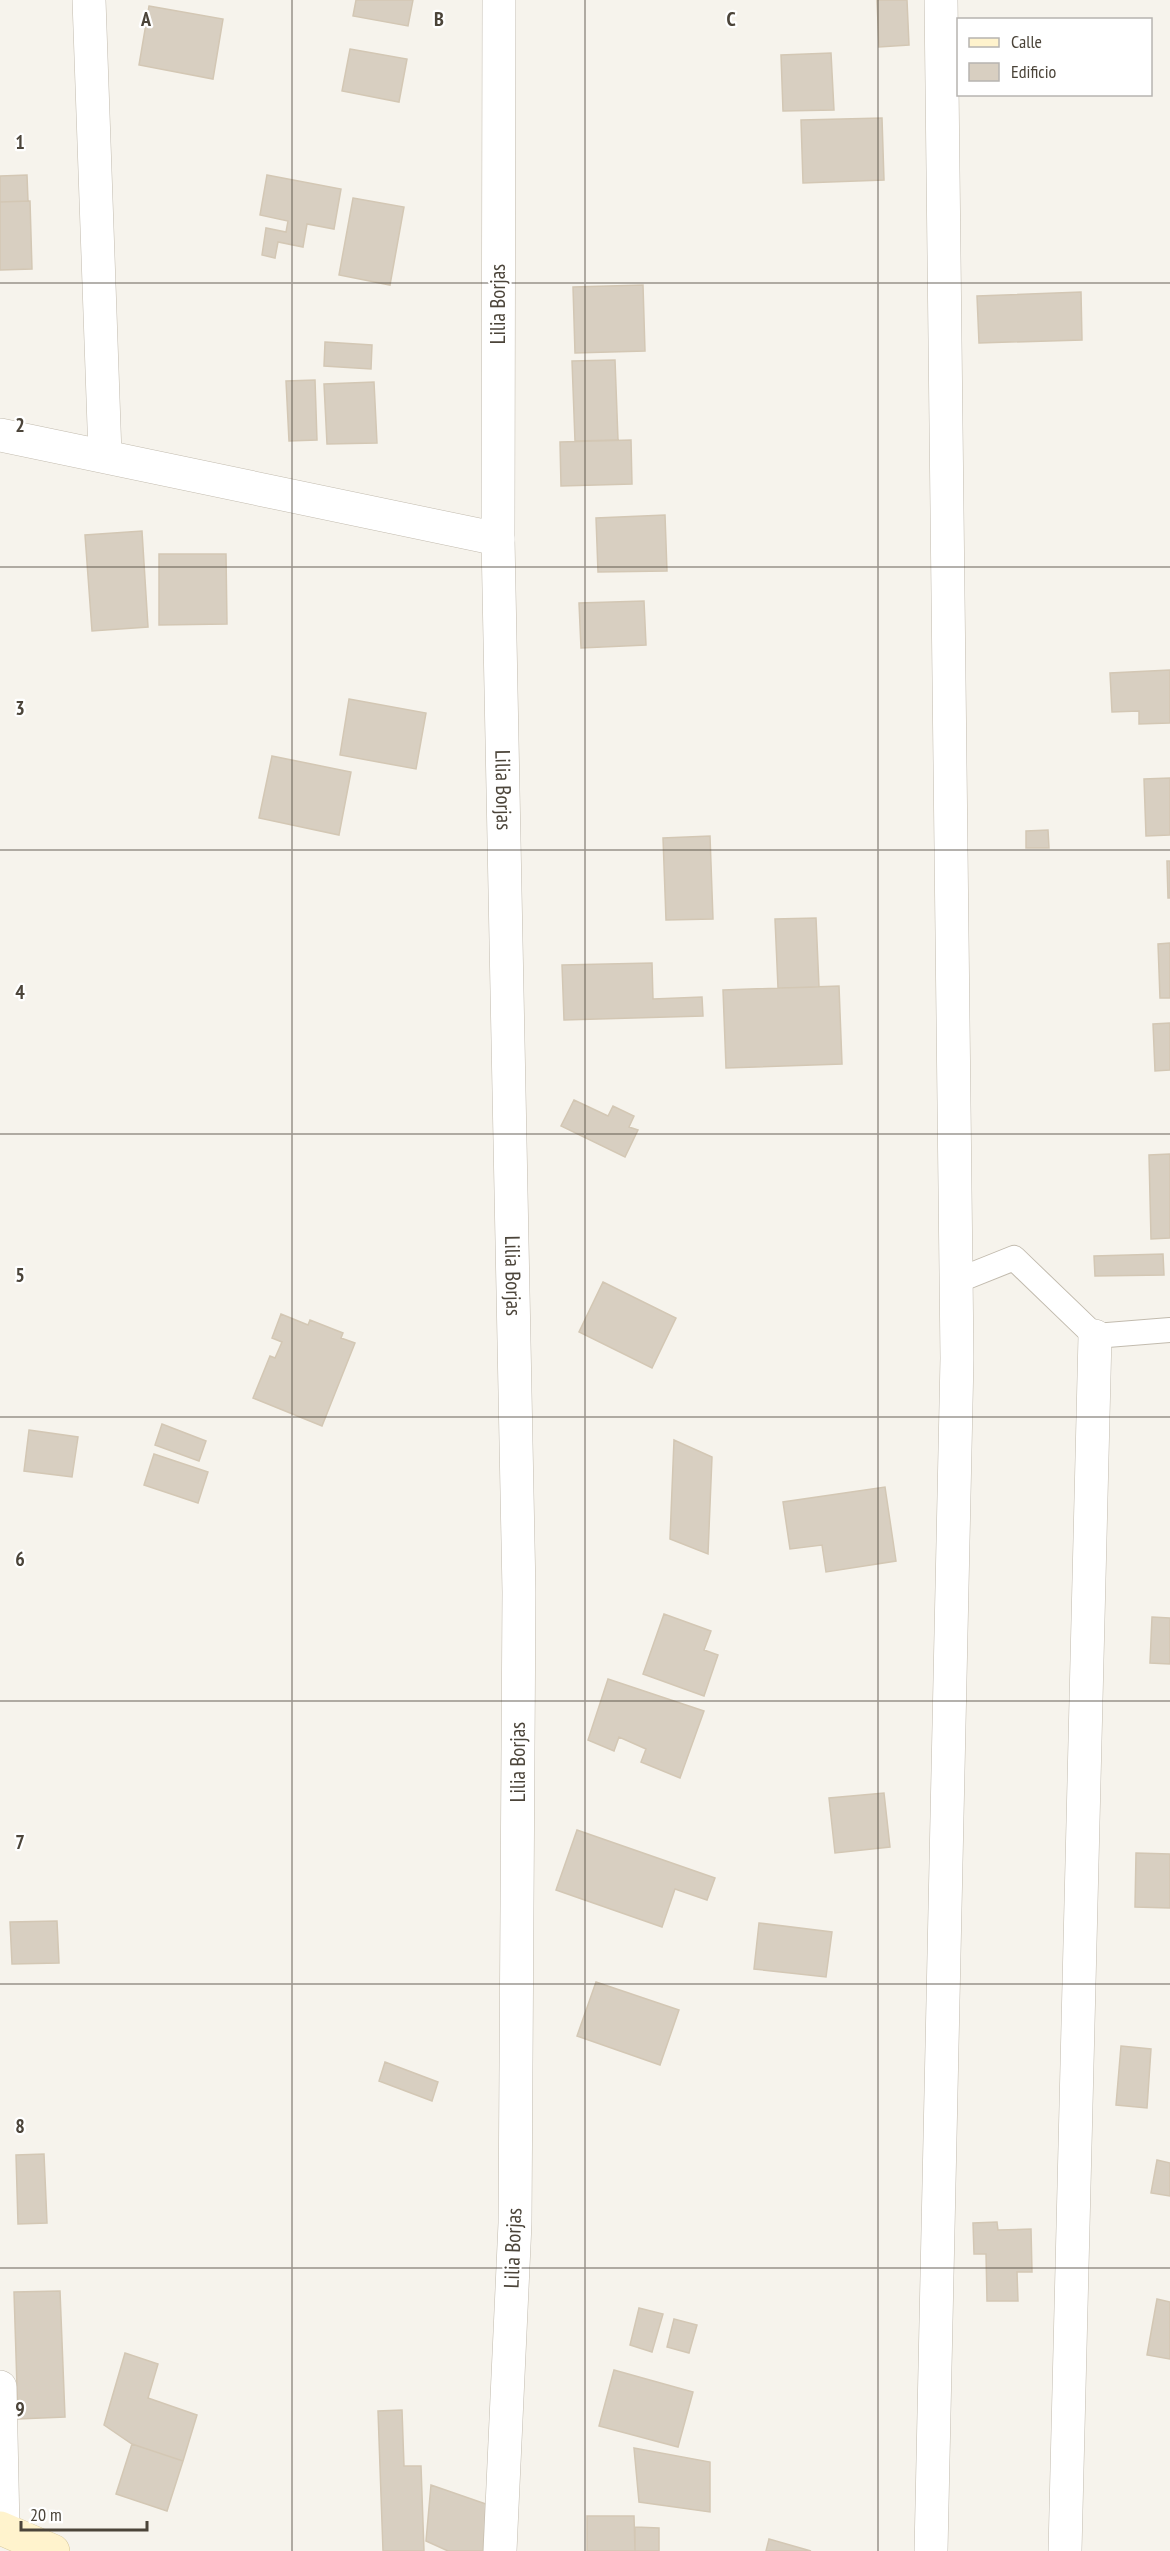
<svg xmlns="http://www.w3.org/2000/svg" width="1170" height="2551" viewBox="0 0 1170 2551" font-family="'PT Sans Narrow',sans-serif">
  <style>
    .building { fill: #d8cfc1; stroke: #d3c7b4; stroke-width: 1.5 }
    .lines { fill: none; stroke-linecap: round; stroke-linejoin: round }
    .service-casing { stroke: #c2bbae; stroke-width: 26 }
    .minor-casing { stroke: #c2bbae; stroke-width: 34 }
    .secondary-casing { stroke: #d6c79b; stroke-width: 34 }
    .service { stroke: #fff; stroke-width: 24 }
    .minor { stroke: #fff; stroke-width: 33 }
    .secondary { stroke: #fff3cd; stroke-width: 33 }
    .grid { fill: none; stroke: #4b4439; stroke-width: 1.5; stroke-opacity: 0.55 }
    .labels { text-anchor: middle; stroke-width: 4.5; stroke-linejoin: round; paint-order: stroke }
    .street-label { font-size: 21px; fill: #4b4439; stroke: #fff }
    .grid-label { font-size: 20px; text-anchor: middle; font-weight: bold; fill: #4b4439; stroke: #fff; stroke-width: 4.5; stroke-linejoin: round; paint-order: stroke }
  </style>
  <rect width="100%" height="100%" fill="#f6f3ec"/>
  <!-- building -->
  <path class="building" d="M356,0H413L408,26L353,16Z
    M877,0H907L909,45L879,47Z
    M149,6L223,19L213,79L139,65Z
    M350,49L407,59L399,102L342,91Z
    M831,53L834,110L783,111L781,55Z
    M882,118L884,180L803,183L801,120Z
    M27,175L28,201L0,202V176Z
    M267,175L341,189L334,229L307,224L303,247L278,242L275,258L262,255L266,228L286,232L288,221L260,215Z
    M353,198L404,207L390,285L339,275Z
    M30,201L32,269L0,270V202Z
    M643,285L645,351L575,353L573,287Z
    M1081,292L1082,340L979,343L977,296Z
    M325,342L372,345L371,369L324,366Z
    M615,360L618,440L575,441L572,361Z
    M315,380L317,440L289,441L286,381Z
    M374,382L377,443L327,444L324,384Z
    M631,440L632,484L561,486L560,442Z
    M665,515L667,571L598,572L596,518Z
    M142,531L148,627L92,631L85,535Z
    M159,554H226L227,624L159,625Z
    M644,601L646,645L581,648L579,603Z
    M1170,670V723L1139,724V711L1112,712L1110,673Z
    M349,699L426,713L416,769L340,755Z
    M272,756L351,772L339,835L259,818Z
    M1170,778V835L1146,836L1144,779Z
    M1048,830L1049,848H1026V831Z
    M710,836L713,919L666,920L663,838Z
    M1167,861H1170V898H1168Z
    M816,918L819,987L778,988L775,919Z
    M1170,943V998H1160L1158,944Z
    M652,963L653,999L702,997L703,1016L564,1020L562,965Z
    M839,986L842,1064L726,1068L723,990Z
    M1170,1023V1070L1155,1071L1153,1024Z
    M574,1100L608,1116L613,1106L634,1116L629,1127L638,1130L625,1157L561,1126Z
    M1170,1154V1238L1151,1239L1149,1155Z
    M1163,1254L1164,1275L1095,1276L1094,1256Z
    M603,1282L676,1318L652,1368L579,1332Z
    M281,1314L308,1325L310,1320L343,1333L341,1338L355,1343L322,1426L253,1398L270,1356L275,1358L282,1342L272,1338Z
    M162,1424L206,1441L199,1461L155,1445Z
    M29,1430L78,1437L72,1477L24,1471Z
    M674,1440L712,1457L708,1554L670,1539Z
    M154,1454L208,1472L198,1503L144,1485Z
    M885,1487L896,1561L826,1572L822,1545L790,1549L783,1502Z
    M664,1614L711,1631L704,1650L718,1655L704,1696L643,1674Z
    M1152,1617L1170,1618V1664L1150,1663Z
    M608,1679L704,1711L680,1778L641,1762L646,1749L619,1737L614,1751L588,1740Z
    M884,1793L890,1847L835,1853L829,1798Z
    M577,1830L715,1878L707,1900L675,1889L662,1927L556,1890Z
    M1136,1853L1170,1854V1908L1135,1907Z
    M57,1921L59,1963L12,1964L10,1922Z
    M759,1923L832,1932L826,1977L754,1969Z
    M596,1982L679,2010L660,2065L577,2036Z
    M1121,2046L1151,2049L1147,2108L1116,2105Z
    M385,2062L438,2082L432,2101L379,2081Z
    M44,2154L47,2223L18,2224L16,2155Z
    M1157,2160L1170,2163V2196L1151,2193Z
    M997,2222L998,2230L1031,2229L1032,2272H1017L1018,2301H987L986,2254H974L973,2223Z
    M60,2291L65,2417L18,2419L14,2292Z
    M1157,2299L1170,2302V2359L1147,2355Z
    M639,2308L663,2314L652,2352L630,2345Z
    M674,2319L697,2325L689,2353L667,2347Z
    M125,2353L158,2364L148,2398L197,2415L183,2461L132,2444L104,2425Z
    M614,2370L693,2392L678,2447L599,2426Z
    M402,2410L404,2466H421L424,2551H383L378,2411Z
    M132,2444L183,2461L167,2511L116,2494Z
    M634,2448L710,2462V2512L639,2502Z
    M431,2485L486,2504L483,2551H448L426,2541Z
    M587,2516H634L635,2551H587Z
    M635,2527L659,2528V2551H635Z
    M769,2539L811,2551H766Z"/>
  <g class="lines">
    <defs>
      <path id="service" d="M954,1282L1014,1258L1095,1336L1170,1330"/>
      <g id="minor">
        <path d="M89,0L105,455"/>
        <path id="s1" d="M499,0L498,539L519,1592L515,2223L500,2551"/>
        <path d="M0,435L498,539"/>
        <path d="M0,2387L3,2529"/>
        <path d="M931,2551L957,1358L941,0"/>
        <path d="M1065,2551L1095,1336"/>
      </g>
      <path id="secondary" d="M0,2528L53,2551"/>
    </defs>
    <!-- service casing -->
    <use href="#service" class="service-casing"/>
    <!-- minor casing -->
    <use href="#minor" class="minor-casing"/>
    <!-- secondary casing -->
    <use href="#secondary" class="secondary-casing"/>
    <!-- service -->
    <use href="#service" class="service"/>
    <!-- minor -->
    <use href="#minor" class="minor"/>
    <!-- secondary -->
    <use href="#secondary" class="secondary"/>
  </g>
  <!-- grid -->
  <path class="grid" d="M292,0V2551M585,0V2551M878,0V2551M0,283H1170M0,567H1170M0,850H1170M0,1134H1170M0,1417H1170M0,1701H1170M0,1984H1170M0,2268H1170"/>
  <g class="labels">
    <!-- street labels -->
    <g class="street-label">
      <text transform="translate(498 304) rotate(-90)" y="7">Lilia Borjas</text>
      <text dy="7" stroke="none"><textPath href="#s1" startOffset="790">Lilia Borjas</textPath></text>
      <text dy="7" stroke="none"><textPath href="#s1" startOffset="1276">Lilia Borjas</textPath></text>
      <text transform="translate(518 1762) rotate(-90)" y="7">Lilia Borjas</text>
      <text transform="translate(513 2248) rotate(-88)" y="7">Lilia Borjas</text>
    </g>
  </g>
  <g class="grid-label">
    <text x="146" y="26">A</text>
    <text x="439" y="26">B</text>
    <text x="731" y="26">C</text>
    <text x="20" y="149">1</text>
    <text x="20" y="432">2</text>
    <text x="20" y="715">3</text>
    <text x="20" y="999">4</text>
    <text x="20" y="1282">5</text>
    <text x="20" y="1566">6</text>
    <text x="20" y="1849">7</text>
    <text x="20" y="2133">8</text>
    <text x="20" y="2416">9</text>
  </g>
  <!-- legend -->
  <rect x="957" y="18" width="195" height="78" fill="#ffffff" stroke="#b7b4b0" stroke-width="1.5"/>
  <rect x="969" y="38" width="30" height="9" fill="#fff3cd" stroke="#b7b4b0" stroke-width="1.5"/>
  <text x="1011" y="48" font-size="18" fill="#4b4439">Calle</text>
  <rect x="969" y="63" width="30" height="18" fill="#d8cfc1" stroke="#b7b4b0" stroke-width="1.5"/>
  <text x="1011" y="78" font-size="18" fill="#4b4439">Edificio</text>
  <!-- scale -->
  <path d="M21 2521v9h126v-9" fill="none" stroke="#4b4439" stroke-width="3"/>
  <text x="30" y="2521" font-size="18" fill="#4b4439" stroke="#ffffff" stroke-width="4.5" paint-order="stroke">20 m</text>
</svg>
